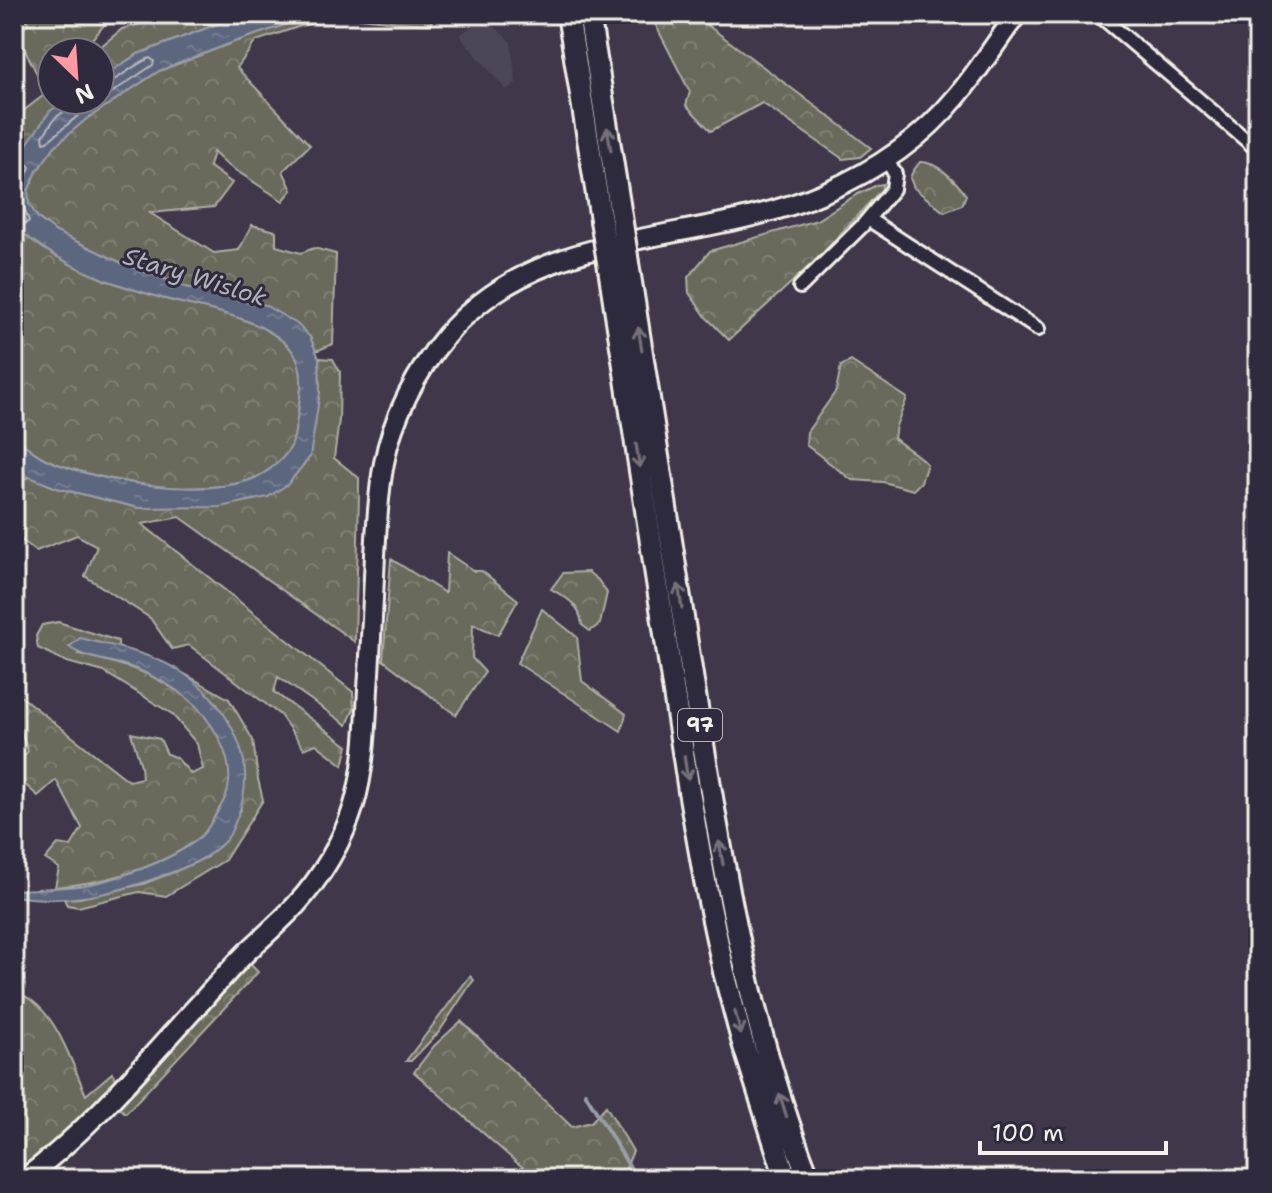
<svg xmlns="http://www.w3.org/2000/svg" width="1272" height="1193" viewBox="0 0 1272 1193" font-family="'Shantell Sans',sans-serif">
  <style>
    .built { fill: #4e4458 }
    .forest { fill: url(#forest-crowns); stroke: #aeaea2; stroke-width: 2 }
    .water { fill: url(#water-ripples); stroke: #999ea8; stroke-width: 2 }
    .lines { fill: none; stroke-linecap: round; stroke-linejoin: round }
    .shore { stroke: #b7b9be; stroke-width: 2 }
    .stream { stroke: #999ea8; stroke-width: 4 }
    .street-casing { stroke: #f4f1e8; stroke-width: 18 }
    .secondary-casing { stroke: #f4f1e8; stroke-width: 24 }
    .primary-casing { stroke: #f4f1e8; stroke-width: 26 }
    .street { stroke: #2f2a3d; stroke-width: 12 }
    .secondary { stroke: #2f2a3d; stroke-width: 18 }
    .primary { stroke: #2f2a3d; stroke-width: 20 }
    .primary-bridge-casing { stroke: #f4f1e8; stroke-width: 26; stroke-linecap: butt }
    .primary-bridge { stroke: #2f2a3d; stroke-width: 20 }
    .oneway { stroke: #747079 }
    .labels { text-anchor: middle; stroke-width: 6; stroke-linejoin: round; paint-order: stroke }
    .shield { fill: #2f2a3d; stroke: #b9b5b5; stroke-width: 2 }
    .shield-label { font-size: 20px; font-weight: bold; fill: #f4f1e8 }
    .water-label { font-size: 24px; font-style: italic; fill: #b0b2b8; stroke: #2f2a3d }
  </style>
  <defs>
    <pattern id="forest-crowns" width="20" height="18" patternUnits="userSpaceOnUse" patternTransform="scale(2)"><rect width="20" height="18" fill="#696a5b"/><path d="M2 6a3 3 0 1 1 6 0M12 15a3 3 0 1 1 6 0" fill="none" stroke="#7f8073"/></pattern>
    <pattern id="water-ripples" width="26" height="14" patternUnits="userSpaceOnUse" patternTransform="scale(2)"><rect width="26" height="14" fill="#5c667e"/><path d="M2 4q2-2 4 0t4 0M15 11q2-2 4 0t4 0" fill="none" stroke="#747c90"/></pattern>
  </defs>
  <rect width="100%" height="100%" fill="#40374b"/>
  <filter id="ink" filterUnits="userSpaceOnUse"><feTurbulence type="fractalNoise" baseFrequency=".0125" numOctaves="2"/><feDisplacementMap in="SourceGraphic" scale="16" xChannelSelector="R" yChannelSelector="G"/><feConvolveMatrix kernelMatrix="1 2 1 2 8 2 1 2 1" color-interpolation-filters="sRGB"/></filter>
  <g filter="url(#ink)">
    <!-- built -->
    <path class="built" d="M485,18L511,42L516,83L506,90L459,35Z"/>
    <!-- forest -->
    <path class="forest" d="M24,14H142L104,25L81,52H52V76L41,82L18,36L28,23Z
      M195,14H244L138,54L100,78V52H94L122,29L144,23Z
      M317,14H433L431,24L395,22L343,16L301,26L256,41L237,68L310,145L283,171L292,190L283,201L226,164L213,152L209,166L232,183L214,207L150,213L214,253L239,250L252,225L276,231V246L301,253L314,248L336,254L333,344L316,351L310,337L241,297L189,288L126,265L56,232L38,218L29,204L28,191L37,171L55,146L85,120L159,71L234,42Z
      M652,14H710L706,24L871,148L860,157L843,159L762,103L711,131L686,105L690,92L651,16Z
      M52,89V100H67L50,112L14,163V118Z
      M920,162C937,161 956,181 966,195L962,205L944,212L914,188L910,178L913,171Z
      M883,184L881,190L819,257L729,340L707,318L689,293L688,277L710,251L817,220L856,195L877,185Z
      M14,226C40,248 72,267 103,279C120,285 138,291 155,296C197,309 266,315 294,353C306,371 300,399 297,419C295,428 295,441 290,448C281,463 263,476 247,481C193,497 101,482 50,461C37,456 25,445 14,437Z
      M319,358L333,359L340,372L339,420L334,458L359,478C359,533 356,587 355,642L180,517L142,524L353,692L354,709L347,725L278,677L274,692L348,746L343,765L316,744L304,749L280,715L189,645L172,649L150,618L85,576L97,546L77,535L36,551L14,534V481L31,477L57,488L139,508L268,497L320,392Z
      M851,361L907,398L896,426L894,438C905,448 917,453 927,464L921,482L913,490L883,482L852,480L806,445L807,432L836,391L841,366Z
      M447,553L474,571H482L518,600L498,635L473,624L472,658L485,672L456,715L383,660L391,559L445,593Z
      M588,572L598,580L607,593L600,624L590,631L582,625C580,604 567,598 551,589L563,573Z
      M542,609L577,637L582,681L626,714L621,731L517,663Z
      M58,622L118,641V648L108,645L79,654C103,660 127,665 149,675C165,683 183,693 195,705C216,726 237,762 228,793C225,800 220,808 216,814C212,821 208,829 203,835C197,840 189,845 183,849C144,872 100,883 55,887L59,868L45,859L58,844L71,846L82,828L56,780L38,796L14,775V769L28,751L20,730L14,724V691L129,781L142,778L141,766L131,733L160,739L167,754L177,758L191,774L203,769L197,744L172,714L104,672L67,662L38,648L36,636L42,625Z
      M185,674L229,699L253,740L258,779L263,800L225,860L166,896L139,892L78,907L67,905L64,899L80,898L143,884L174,872L207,857L241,810L217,703Z
      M250,964L258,972L126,1113L116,1106Z
      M470,976L474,980L470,985L439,1032L411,1061H406Z
      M14,991C20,994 26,996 31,1000C58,1018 73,1066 86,1095L112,1073L118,1081L60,1136L14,1175V1116L15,1114L14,1111Z
      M461,1021L572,1127L591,1122L606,1106L633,1151L623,1175L626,1179H539L516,1162L414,1072L434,1046Z"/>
    <!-- water -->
    <path class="water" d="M244,14H317L234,42L159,71L85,120L55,146L37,171L28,191L29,204L38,218L56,232L126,265L189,288L241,297L263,304L297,324L310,337L319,358L320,392L310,457L288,484L268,497L220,507L139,508L57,488L14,471V437C25,445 37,456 50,461C101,482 193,497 247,481C263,476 281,463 290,448C295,441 295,428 297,419C300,399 306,371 294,353C266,315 197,309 155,296C138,291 120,285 103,279C72,267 40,248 14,226V163L50,111L67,100H100V78L138,54Z
      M80,638C116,647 152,653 183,673C210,690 231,719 241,749C249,775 245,801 234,825C231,831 230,837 225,841C208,859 185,868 162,876C114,894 65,905 14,896V889L23,890C44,888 65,888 85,885C118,879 178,859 202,835C210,827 216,814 222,804C241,772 219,730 195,705C176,687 146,671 121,664C102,659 84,658 69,647Z"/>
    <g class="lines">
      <!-- shore -->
      <path class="shore" d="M71,100L69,108L55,118L43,136L44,142L48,141L80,114L153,65L154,61L150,58C133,64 118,82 100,85
        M14,166L26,163L30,167C18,196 18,192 29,221L25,224L14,221"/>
      <!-- stream -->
      <path class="stream" d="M585,1093L637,1179"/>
      <defs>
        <path id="street" d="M1098,14L1258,150
          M868,219L1038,329
          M800,287L862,226L893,189L895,174L887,160"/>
        <path id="secondary" d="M24,1179C91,1129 144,1063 201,1002C216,985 231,968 247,952C263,937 280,922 295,906C321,878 343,841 354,805C365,768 366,728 368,689C371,644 373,600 375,555C377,524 378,493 384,463C392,418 417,371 446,336C542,223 699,247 823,193C875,171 922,139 958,95C979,70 997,41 1017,14"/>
        <path id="primary" d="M568,14L601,220
          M589,14L621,216
          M628,263C651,409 673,555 696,701C722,863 749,1026 809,1179
          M609,268L689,791L707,892L724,972L742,1040L786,1179"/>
      </defs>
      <!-- street casing -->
      <use href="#street" class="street-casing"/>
      <!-- secondary casing -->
      <use href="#secondary" class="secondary-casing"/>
      <!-- primary casing -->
      <use href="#primary" class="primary-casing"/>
      <!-- street -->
      <use href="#street" class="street"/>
      <!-- secondary -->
      <use href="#secondary" class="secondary"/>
      <!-- primary -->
      <use href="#primary" class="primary"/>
      <defs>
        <path id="primary-bridge" d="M621,216L628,263
          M601,220L609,268"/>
      </defs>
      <!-- primary-bridge casing -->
      <use href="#primary-bridge" class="primary-bridge-casing"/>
      <!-- primary-bridge -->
      <use href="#primary-bridge" class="primary-bridge"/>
    </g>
    <!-- one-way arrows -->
    <defs><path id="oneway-shaft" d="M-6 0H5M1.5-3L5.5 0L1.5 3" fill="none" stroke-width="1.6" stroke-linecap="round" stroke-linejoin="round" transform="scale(2)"/></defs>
    <g class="oneway">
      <use href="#oneway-shaft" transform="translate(609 139) rotate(-99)"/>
      <use href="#oneway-shaft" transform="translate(640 339) rotate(-99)"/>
      <use href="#oneway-shaft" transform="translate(638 456) rotate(81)"/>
      <use href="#oneway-shaft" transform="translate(680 596) rotate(-99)"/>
      <use href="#oneway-shaft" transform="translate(686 768) rotate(81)"/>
      <use href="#oneway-shaft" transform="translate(721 853) rotate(-100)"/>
      <use href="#oneway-shaft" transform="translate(738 1023) rotate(75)"/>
      <use href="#oneway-shaft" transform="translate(783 1105) rotate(-107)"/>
    </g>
  </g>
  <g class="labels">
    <!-- shield labels -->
    <rect class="shield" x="678" y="709" width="44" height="32" rx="6"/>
    <g class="shield-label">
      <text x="700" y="732">97</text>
    </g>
    <!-- water labels -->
    <g class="water-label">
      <text transform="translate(195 277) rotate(17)" y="8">Stary Wislok</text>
    </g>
  </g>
  <!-- margin -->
  <rect width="1272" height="1193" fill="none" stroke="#2f2a3d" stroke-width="48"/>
  <rect x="24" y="24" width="1224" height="1145" fill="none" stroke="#f4f1e8" stroke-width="3" filter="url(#ink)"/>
  <!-- north arrow -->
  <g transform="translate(76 76) rotate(155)"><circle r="38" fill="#2f2a3d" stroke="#7e7a81" stroke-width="2"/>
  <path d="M0-6L14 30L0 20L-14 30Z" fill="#ff9aa2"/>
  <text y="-12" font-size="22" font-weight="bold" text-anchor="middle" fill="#f4f1e8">N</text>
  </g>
  <!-- scale -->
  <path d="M980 1141v12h186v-12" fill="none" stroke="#f4f1e8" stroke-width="4"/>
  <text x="992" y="1141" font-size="24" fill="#f4f1e8" stroke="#2f2a3d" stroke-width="6" paint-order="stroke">100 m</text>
</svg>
